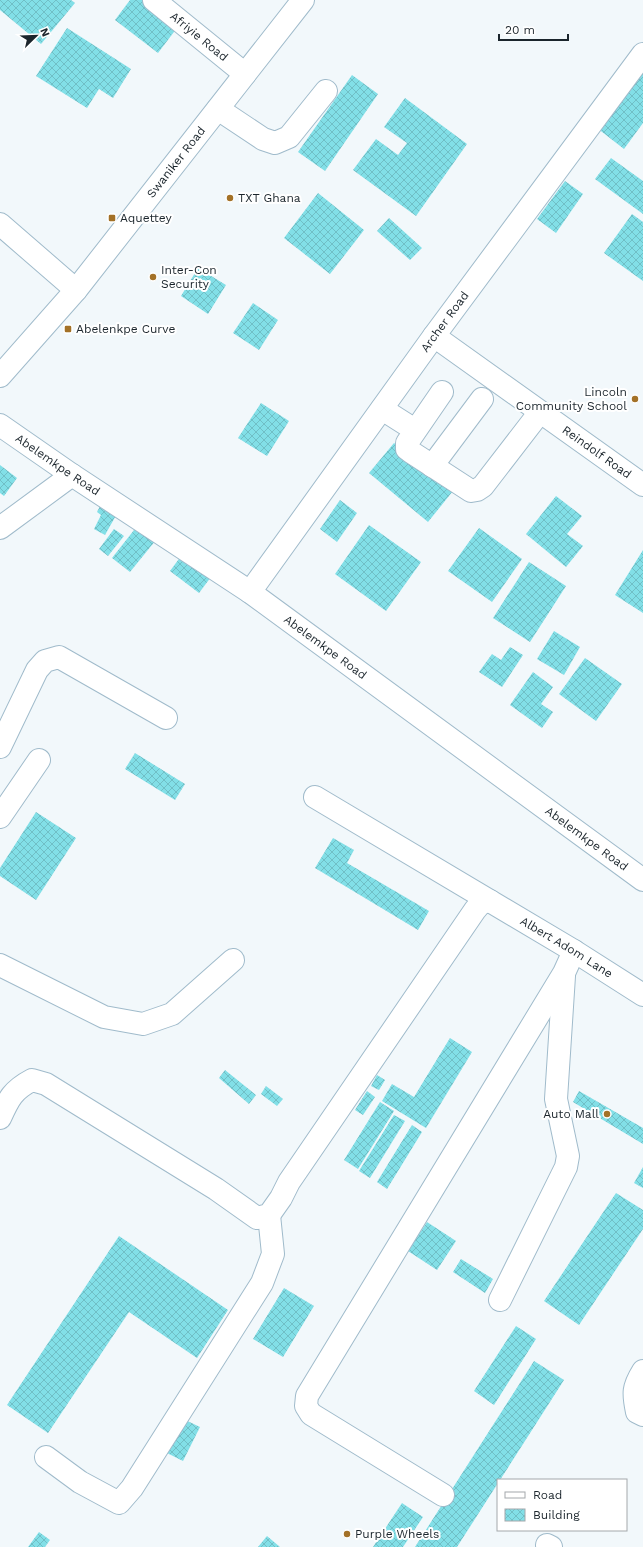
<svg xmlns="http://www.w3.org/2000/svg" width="643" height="1547" viewBox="0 0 643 1547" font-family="'Work Sans',sans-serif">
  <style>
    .building { fill: url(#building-cross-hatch) }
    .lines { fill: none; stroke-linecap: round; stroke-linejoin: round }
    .minor-casing { stroke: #a0bbcb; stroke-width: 24 }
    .minor { stroke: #fff; stroke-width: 22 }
    .poi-dot { fill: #a37127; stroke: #fff; stroke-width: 1.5 }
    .labels { text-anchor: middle; stroke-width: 4; stroke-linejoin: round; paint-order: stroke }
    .street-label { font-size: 12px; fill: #1b252c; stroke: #fff }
    .poi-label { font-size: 12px; fill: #1b252c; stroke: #fff; text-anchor: start }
  </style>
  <defs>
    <pattern id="building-cross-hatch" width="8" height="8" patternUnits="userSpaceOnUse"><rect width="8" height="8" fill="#82dfe7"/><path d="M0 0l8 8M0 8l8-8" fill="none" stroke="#70bfc6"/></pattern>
  </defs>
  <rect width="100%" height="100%" fill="#f2f8fb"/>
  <!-- building -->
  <path class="building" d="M0,0H71L75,3L41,44L0,10Z
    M130,0H149L180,24L158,53L115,20Z
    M67,28L131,69L113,98L99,89L87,108L36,76Z
    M639,70L643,73V123L624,149L597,128Z
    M352,75L378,94L325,171L298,152Z
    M405,98L467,144L416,216L353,170L376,139L398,155L407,143L384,127Z
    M611,158L643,181V214L595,179Z
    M565,181L583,194L556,233L537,219Z
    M318,193L364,230L330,274L284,238Z
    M632,214L643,222V281L604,253Z
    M389,218L422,248L410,260L377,231Z
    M198,268L226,285L208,314L181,296Z
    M253,303L278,320L259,350L233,333Z
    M261,403L289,421L267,456L238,438Z
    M394,443L453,491L428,522L369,473Z
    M0,465L17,478L4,496L0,493Z
    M556,496L582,516L567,534L583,546L566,567L526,534Z
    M340,500L357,513L337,542L320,529Z
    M101,504L118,512L105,535L94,529L101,515L97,512Z
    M138,525L156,540L130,572L112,558Z
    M369,525L421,562L386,611L335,574Z
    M479,528L522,559L492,602L448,571Z
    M114,529L124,536L108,556L99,549Z
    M643,550V613L615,595Z
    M184,552L214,573L199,593L170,571Z
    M529,562L566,586L530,642L493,618Z
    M554,631L580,647L564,675L537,659Z
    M510,647L523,655L502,687L479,672L492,654L501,660Z
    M585,658L622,684L596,721L559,694Z
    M533,672L553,687L541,704L553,712L542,728L510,705Z
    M135,753L185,784L175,800L125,769Z
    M36,812L76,838L36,900L0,876V868Z
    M333,838L354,850L347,863L429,911L418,930L315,868Z
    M450,1038L472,1052L426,1128L382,1101L392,1084L414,1097Z
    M225,1070L256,1095L249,1104L219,1078Z
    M377,1075L385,1080L379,1090L371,1086Z
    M266,1086L283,1099L277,1106L261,1094Z
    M367,1091L375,1097L363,1115L355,1110Z
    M579,1091L643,1128V1144L573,1102Z
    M380,1102L394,1111L358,1169L344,1160Z
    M394,1115L405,1121L370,1178L359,1171Z
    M412,1125L422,1132L387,1189L377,1182Z
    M643,1167V1188L634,1183Z
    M616,1193L643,1210V1229L579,1325L544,1301Z
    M427,1222L456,1241L437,1270L408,1251Z
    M119,1236L228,1310L197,1358L129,1312L48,1433L7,1405Z
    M461,1259L493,1279L485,1293L453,1272Z
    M284,1288L314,1306L283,1357L253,1339Z
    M516,1326L536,1339L494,1405L474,1391Z
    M534,1361L564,1380L500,1480H498V1483L457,1547H415Z
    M179,1417L200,1427L183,1461L163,1451Z
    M402,1503L423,1517L403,1547H373Z
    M39,1532L50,1540L45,1547H28Z
    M267,1536L280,1547H258Z"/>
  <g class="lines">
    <defs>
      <g id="minor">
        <path id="s1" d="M154,0L245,74"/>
        <path d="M218,109L263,139L275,143L289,137L326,91"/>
        <path d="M0,224L76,290"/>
        <path id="s2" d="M434,336L643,485"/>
        <path id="s3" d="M0,376L76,290L303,0"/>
        <path d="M442,392L407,443V449L411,452L471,491L477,490L483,486L540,412"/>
        <path d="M382,409L415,430"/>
        <path id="s4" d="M0,425L72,475L250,592L643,880"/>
        <path d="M432,466L482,399"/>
        <path d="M0,528L72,475"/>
        <path id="s5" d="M250,592L434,336L643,54"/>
        <path d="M0,747L37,670L45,661L59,657L166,718"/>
        <path id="s6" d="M315,797L574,951L643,995"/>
        <path d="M0,817L39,760"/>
        <path d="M0,965L104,1017L143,1024L172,1014L233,960"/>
        <path d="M0,1118C9,1098 13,1090 32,1080L46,1084L216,1189L257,1218L269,1215L281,1198L289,1182L475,910L481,903L490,901"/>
        <path d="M500,1300L566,1167L568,1156L556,1099L564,976"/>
        <path d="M643,1371C633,1387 633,1393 637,1412L643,1415"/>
        <path d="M46,1457L80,1482L119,1503L132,1488L262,1283L273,1254L269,1215"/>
        <path d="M443,1495L311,1414L306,1406L307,1396L564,973L574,951"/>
        <path d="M547,1545L551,1547"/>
      </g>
    </defs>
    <!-- minor casing -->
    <use href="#minor" class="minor-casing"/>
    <!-- minor -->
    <use href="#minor" class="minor"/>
  </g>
  <!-- markers -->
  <g class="poi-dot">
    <circle cx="230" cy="198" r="4"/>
    <rect x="108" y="214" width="8" height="8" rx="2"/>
    <circle cx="153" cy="277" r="4"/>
    <rect x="64" y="325" width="8" height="8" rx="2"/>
    <circle cx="635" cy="399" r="4"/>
    <circle cx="607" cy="1114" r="4"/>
    <circle cx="347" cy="1534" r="4"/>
  </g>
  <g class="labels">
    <!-- street labels -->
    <g class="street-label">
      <text dy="4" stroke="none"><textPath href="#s1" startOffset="58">Afriyie Road</textPath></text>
      <text dy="4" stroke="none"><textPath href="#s3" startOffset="277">Swaniker Road</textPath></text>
      <text dy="4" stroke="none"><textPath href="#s5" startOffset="333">Archer Road</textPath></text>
      <text dy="4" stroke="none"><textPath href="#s2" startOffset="200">Reindolf Road</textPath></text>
      <text dy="4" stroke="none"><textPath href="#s4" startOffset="70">Abelemkpe Road</textPath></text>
      <text dy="4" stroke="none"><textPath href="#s4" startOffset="394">Abelemkpe Road</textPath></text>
      <text dy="4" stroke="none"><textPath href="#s4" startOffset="718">Abelemkpe Road</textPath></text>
      <text dy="4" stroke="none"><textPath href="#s6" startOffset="293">Albert Adom Lane</textPath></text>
    </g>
    <!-- poi labels -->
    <g class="poi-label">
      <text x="238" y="202">TXT Ghana</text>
      <text x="120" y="222">Aquettey</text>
      <text x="161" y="274">Inter-Con<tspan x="161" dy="14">Security</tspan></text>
      <text x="76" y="333">Abelenkpe Curve</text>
      <text x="627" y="396" text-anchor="end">Lincoln<tspan x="627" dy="14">Community School</tspan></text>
      <text x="599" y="1118" text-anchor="end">Auto Mall</text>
      <text x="355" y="1538">Purple Wheels</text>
    </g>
  </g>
  <!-- legend -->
  <rect x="497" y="1479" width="130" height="52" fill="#ffffff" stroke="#a4a8ab"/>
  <rect x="505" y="1492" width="20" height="6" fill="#ffffff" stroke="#a4a8ab"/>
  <text x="533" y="1499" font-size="12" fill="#1b252c">Road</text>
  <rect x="505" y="1509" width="20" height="12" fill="url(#building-cross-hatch)" stroke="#a4a8ab"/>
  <text x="533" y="1519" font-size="12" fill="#1b252c">Building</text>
  <!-- north arrow -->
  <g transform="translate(36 36) rotate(67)" stroke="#ffffff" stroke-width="3" paint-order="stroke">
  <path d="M0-3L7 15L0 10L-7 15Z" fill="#1b252c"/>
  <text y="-6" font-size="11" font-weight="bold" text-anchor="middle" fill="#1b252c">N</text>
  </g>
  <!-- scale -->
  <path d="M499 34v6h69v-6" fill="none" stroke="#1b252c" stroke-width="2"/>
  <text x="505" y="34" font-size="12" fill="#1b252c" stroke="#ffffff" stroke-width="3" paint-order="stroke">20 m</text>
</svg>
